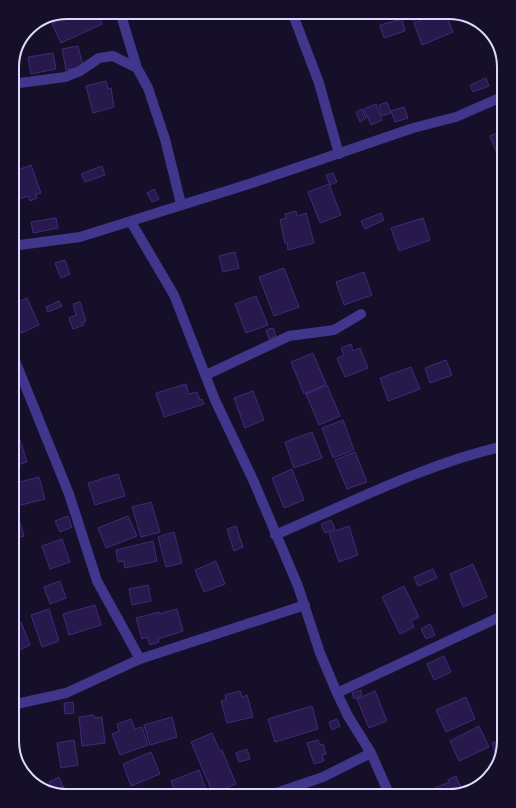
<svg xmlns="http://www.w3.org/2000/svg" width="516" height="808" viewBox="0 0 516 808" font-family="Rubik,sans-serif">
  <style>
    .building { fill: #27194c; stroke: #402a7a }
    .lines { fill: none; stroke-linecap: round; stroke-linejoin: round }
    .minor { stroke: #40368c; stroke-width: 10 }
    .rim { fill: none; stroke: #dfd8ff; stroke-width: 2 }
  </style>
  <rect width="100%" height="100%" fill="#150f2a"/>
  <!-- building -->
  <path class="building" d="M76,12H97L102,24L61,43L52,24Z
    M410,12H437L413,21Z
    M440,12H445L453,32L422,45L414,23Z
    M402,19L405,31L384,38L380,25Z
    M78,46L83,66L66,70L62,49Z
    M53,53L56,69L31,74L28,57Z
    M486,78L489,86L473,92L470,85Z
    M106,81L108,89L111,88L114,107L93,113L86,86Z
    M387,102L391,113L382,116L379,105Z
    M376,104L382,120L371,125L364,109Z
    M404,107L408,118L395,122L391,111Z
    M362,109L366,118L360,122L356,112Z
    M504,130V169H503L490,136Z
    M31,165L41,193L36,194L37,198L30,201L28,196L19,199L12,180V172Z
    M102,166L105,175L85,182L81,174Z
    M333,173L337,182L330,185L326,175Z
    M329,184L341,215L320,223L308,192Z
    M154,189L159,199L152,202L147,193Z
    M296,211L297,216L306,213L314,243L288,250L287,243H285L280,220L286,218L285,214Z
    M381,213L384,220L365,229L361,221Z
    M56,218L58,228L33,233L31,222Z
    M423,218L430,240L399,251L391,228Z
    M235,252L239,268L223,272L219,256Z
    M65,260L70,274L61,278L55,263Z
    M284,268L299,307L274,316L259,277Z
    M364,272L372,295L344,305L336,282Z
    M256,296L268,325L246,333L235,304Z
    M27,298L39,325L21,333L12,312V305Z
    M59,301L62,306L48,312L46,307Z
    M80,302L86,321L83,322L84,325L73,329L69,318L76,315L73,304Z
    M273,328L276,336L269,339L266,330Z
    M351,344L353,351L360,348L368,368L345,377L337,358L344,355L341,348Z
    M313,353L326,384L304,394L291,362Z
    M446,360L452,375L430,383L425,368Z
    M411,367L420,389L388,401L380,378Z
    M186,384L189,394L197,392L200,400L202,399L204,404L164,417L156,393Z
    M327,385L340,416L319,425L306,394Z
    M253,391L264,420L245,428L234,398Z
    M343,420L354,450L333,458L322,428Z
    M312,432L322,458L294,468L285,442Z
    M20,440L27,462L12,467V442Z
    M355,452L367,482L347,489L335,460Z
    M292,469L304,500L284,508L272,478Z
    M118,474L125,496L95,505L88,483Z
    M39,477L45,499L17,506L12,484Z
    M151,502L160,532L141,537L132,507Z
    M17,513L24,536L12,539V515Z
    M68,516L72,527L60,532L55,521Z
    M128,516L137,536L106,548L98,528Z
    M331,520L335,529L325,533L321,524Z
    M236,526L243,547L234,551L227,529Z
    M349,526L358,555L339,562L329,533Z
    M174,532L182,563L166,567L158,537Z
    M62,539L70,562L50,569L42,546Z
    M153,541L157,561L125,568L124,561L118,562L116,550Z
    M216,561L225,584L204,592L195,570Z
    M473,564L487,597L463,607L450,574Z
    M433,569L437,578L418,586L414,577Z
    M60,581L66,598L50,604L44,587Z
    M148,585L151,601L132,605L129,589Z
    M404,586L419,617L411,621L414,627L400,634L382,597Z
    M95,605L101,625L69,635L63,614Z
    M49,609L59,641L42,647L31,615Z
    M177,609L183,631L158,639L159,642L150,645L147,637L142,639L136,618L159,612V614Z
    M21,622L30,645L12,653V626Z
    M430,624L435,635L426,639L421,629Z
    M444,656L451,672L434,680L427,664Z
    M361,690L362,695L354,699L352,693Z
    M240,691L242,697L247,695L253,717L227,723L221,701L226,700L225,695Z
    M375,691L387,721L369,728L357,699Z
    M466,697L475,719L446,732L436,710Z
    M73,702L74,713L65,714L64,703Z
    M312,706L318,729L275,742L268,719Z
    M94,715L95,718L102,717L105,743L82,746L79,717Z
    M172,717L177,737L150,745L144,725Z
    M131,719L135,729L142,727L148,745L120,755L112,734L119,731L117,724Z
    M337,719L340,726L332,730L329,722Z
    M479,726L489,747L459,761L450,741Z
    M212,733L220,751L222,750L236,784L213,794L191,742Z
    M504,739V745L498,762L492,743Z
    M74,740L78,765L61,768L57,743Z
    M318,740L320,745L323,744L326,754L322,755L324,761L314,764L307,743Z
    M247,749L250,759L239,762L236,753Z
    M151,752L160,774L131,786L123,764Z
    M199,770L207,792L196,796H177L171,781Z
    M456,776L463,793L449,796H438L435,788L449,782L448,780Z
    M59,777L67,796L53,793L49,782Z"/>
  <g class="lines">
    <!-- minor -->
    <path class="minor" d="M120,12L137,68
      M292,12L319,83L339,154
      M12,84L65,77L80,71L99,58L113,56L137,68L148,88L165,139L181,204
      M131,222L174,295L215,400L254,482L298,586L320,653L337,693L348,716L371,753L390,796
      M12,246L80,237L255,182L413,128L456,117L504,96
      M12,353L69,494L97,581L140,659
      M206,375L289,336L334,330L361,314
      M275,535C350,503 425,464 504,446
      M337,693L504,615
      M12,705L66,693L140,659L305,605
      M267,796L323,777L371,753"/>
  </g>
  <!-- crop -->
  <path d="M0 0H516V808H0ZM67 19H449A48 48 0 0 1 497 67V741A48 48 0 0 1 449 789H67A48 48 0 0 1 19 741V67A48 48 0 0 1 67 19Z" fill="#150f2a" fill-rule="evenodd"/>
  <path class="rim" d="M67 19H449A48 48 0 0 1 497 67V741A48 48 0 0 1 449 789H67A48 48 0 0 1 19 741V67A48 48 0 0 1 67 19Z"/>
</svg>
